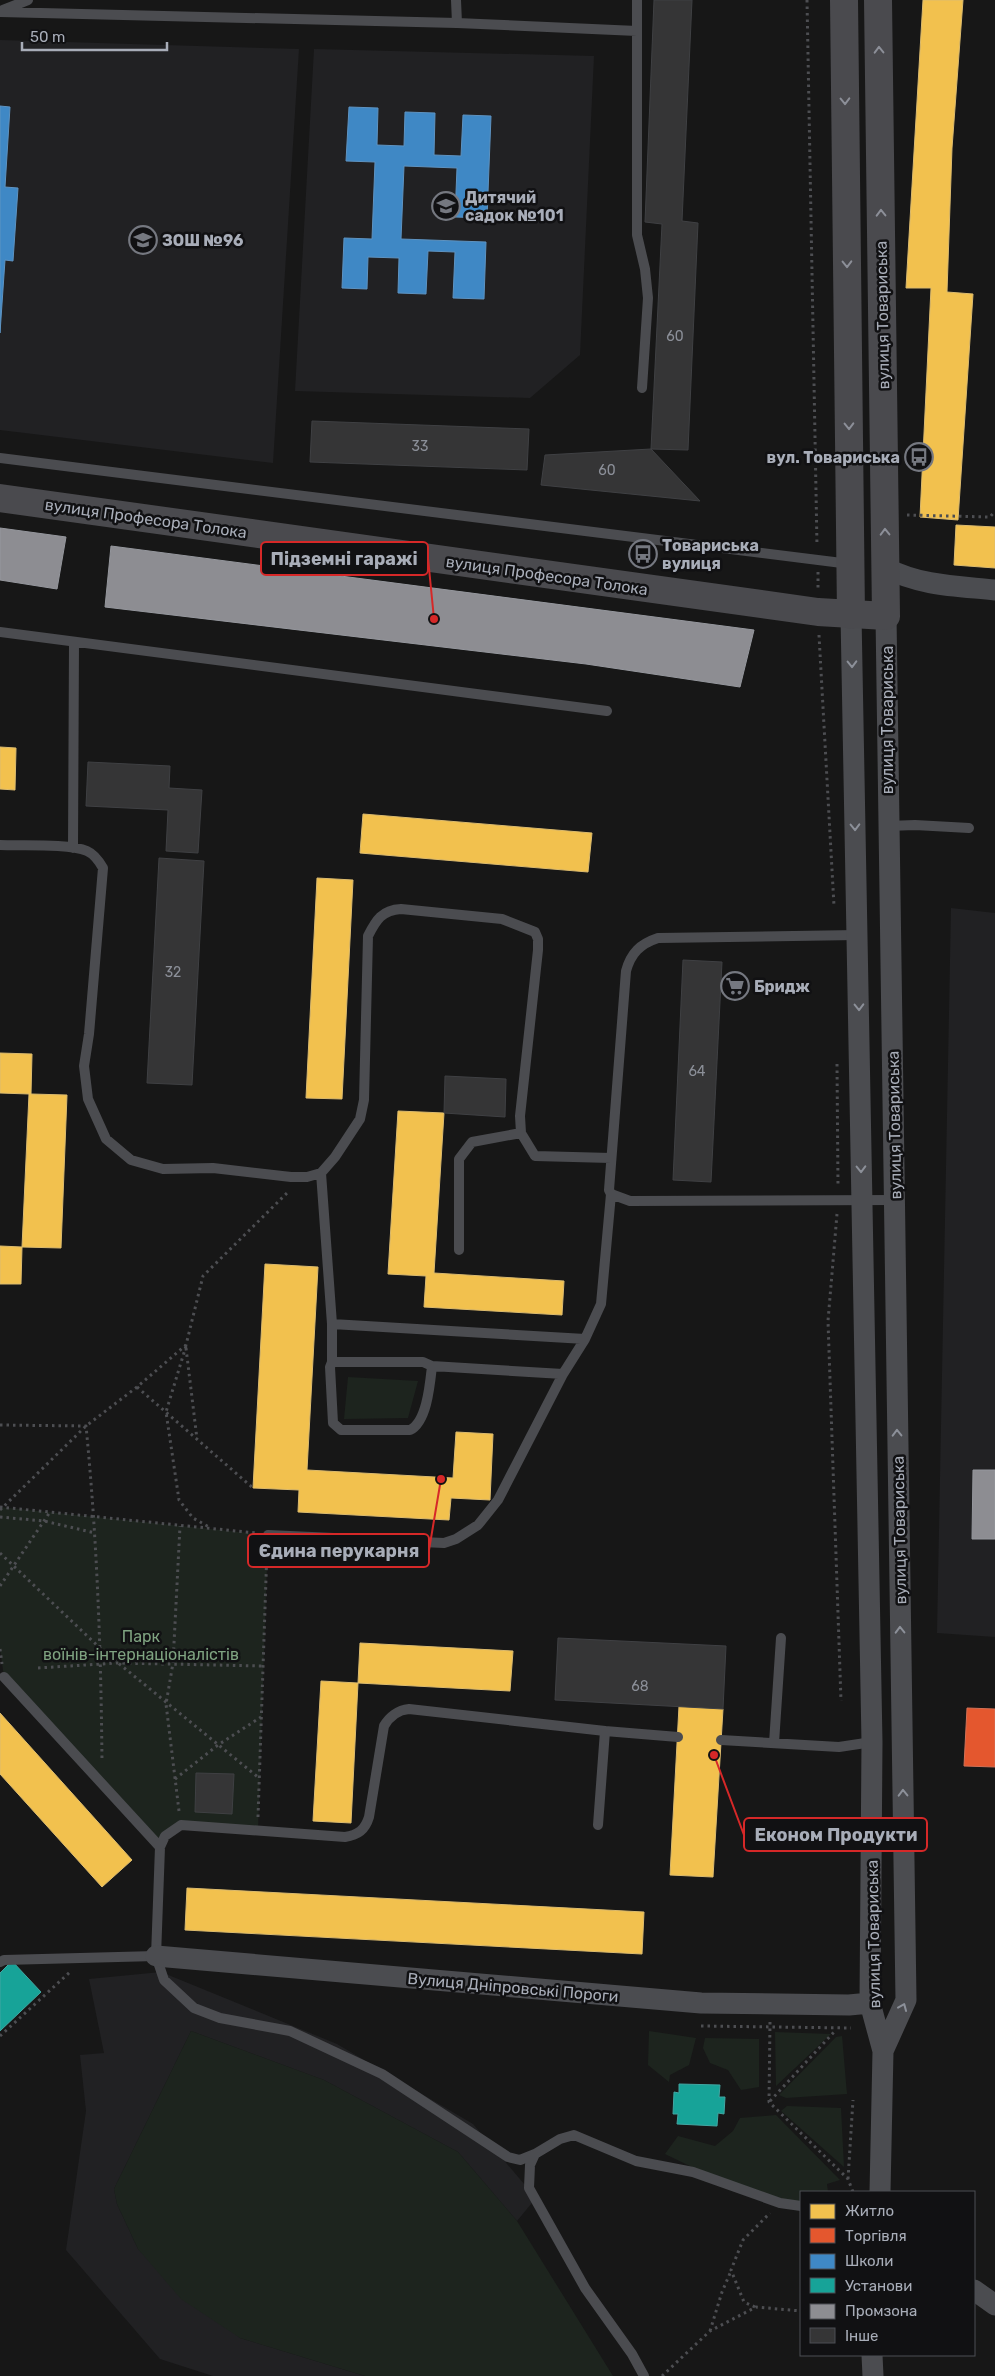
<svg xmlns="http://www.w3.org/2000/svg" width="995" height="2376" viewBox="0 0 995 2376" font-family="Rubik,sans-serif">
  <style>
    .built { fill: #212123 }
    .green { fill: #1d241e }
    .homes { fill: #f2c14e; stroke: #dcbb6e }
    .shops { fill: #e4572e; stroke: #d27157 }
    .schools { fill: #3f88c5; stroke: #5e93c1 }
    .public { fill: #17a398; stroke: #42a6a2 }
    .industry { fill: #8d8d92; stroke: #95979d }
    .building { fill: #353536; stroke: #3f4043 }
    .lines { fill: none; stroke-linecap: round; stroke-linejoin: round }
    .path { stroke: #4d4e52; stroke-width: 3; stroke-dasharray: 2.5 4; stroke-linecap: butt }
    .lane { stroke: #4b4c50; stroke-width: 10 }
    .street { stroke: #4b4c50; stroke-width: 21 }
    .secondary { stroke: #4a4a4e; stroke-width: 28 }
    .oneway { stroke: #8c8f98 }
    .oneway2 { stroke: #8c9099 }
    .labels { text-anchor: middle; stroke-width: 5; stroke-linejoin: round; paint-order: stroke }
    .number-label { font-size: 14px; fill: #8b8f98 }
    .poi-label { font-size: 16px; font-weight: bold; fill: #a8adb8; stroke: #111113; text-anchor: start }
    .street-label { font-size: 16px; fill: #a8adb8; stroke: #111113 }
    .park-label { font-size: 16px; fill: #7fa381; stroke: #111113 }
    .leader { fill: none; stroke: #d62828; stroke-width: 2 }
    .callout-dot { fill: #d62828; stroke: #111113; stroke-width: 2 }
    .callout { fill: #111113; stroke: #d62828; stroke-width: 2 }
    .callout-label { font-size: 18px; text-anchor: middle; font-weight: bold; fill: #a8adb8 }
  </style>
  <rect width="100%" height="100%" fill="#171717"/>
  <!-- built -->
  <path class="built" d="M0,40L299,49L273,463L0,430Z
    M314,49L594,56L580,355L530,398L295,391Z
    M951,908L995,913V1637L937,1633Z
    M161,1972L337,2044L473,2124L536,2198L517,2221L458,2152L324,2080L191,2031L114,2189L117,2204L138,2249L240,2338L365,2376H213L160,2359L66,2250L86,2111L80,2055L104,2053L89,1979Z"/>
  <!-- green -->
  <path class="green" d="M348,1377L418,1381L408,1418L344,1419Z
    M0,1507L268,1535L258,1830L181,1825L160,1847L4,1677L0,1649Z
    M191,2031L324,2080L458,2152L517,2221L613,2376H365L240,2338L181,2299L138,2249L117,2204L114,2189Z
    M649,2031L696,2038L689,2065L670,2075L669,2082L648,2065Z
    M775,2032L831,2034L776,2086Z
    M842,2036L847,2094L786,2098L779,2095L836,2037Z
    M705,2038L759,2039V2087L741,2090L728,2070L710,2063L703,2048Z
    M787,2106L841,2108L844,2167L781,2111Z
    M776,2115L840,2180L827,2184L828,2192H801V2202H764L665,2154L678,2136L715,2146L733,2131L740,2118Z"/>
  <!-- homes -->
  <path class="homes" d="M923,0H963L952,148L947,292L973,294L958,520L920,517L931,288H906Z
    M956,525L995,527V568L954,565Z
    M0,747L16,748L15,790L0,789Z
    M363,814L592,833L588,872L360,853Z
    M317,878L353,880L342,1099L306,1098Z
    M0,1053L32,1054L31,1094L67,1095L61,1248L22,1247L29,1094L0,1093Z
    M398,1111L444,1113L434,1273L564,1281L562,1315L424,1307L426,1276L388,1274Z
    M0,1246L22,1247L21,1284H0Z
    M265,1264L318,1267L307,1470L453,1478L456,1432L493,1434L490,1500L451,1498L449,1520L298,1512L299,1490L253,1488Z
    M360,1643L513,1651L510,1691L358,1683Z
    M321,1681L358,1683L351,1823L313,1821Z
    M679,1706L723,1709L713,1877L670,1875Z
    M0,1713L132,1860L102,1887L0,1774Z
    M187,1888L644,1912L642,1954L185,1930Z"/>
  <!-- shops -->
  <path class="shops" d="M967,1708L995,1709V1767L964,1766Z"/>
  <!-- schools -->
  <path class="schools" d="M0,106L10,107L5,187L18,188L13,261L5,260L0,333Z
    M349,107L378,108L377,145L404,146L405,112L435,113L434,155L461,156L463,115L491,116L487,218L455,217L457,168L404,166L401,239L486,242L484,299L453,298L455,252L428,251L426,294L398,293L399,258L368,257L367,289L342,288L344,238L372,239L375,162L346,161Z"/>
  <!-- public -->
  <path class="public" d="M12,1961L41,1992L0,2031V1973Z
    M679,2084L720,2085L719,2097H725L724,2114L718,2113L717,2126L677,2124L678,2114H673L674,2092L679,2093Z"/>
  <!-- industry -->
  <path class="industry" d="M0,528L66,537L57,589L0,580Z
    M111,546L754,630L740,687L586,664L105,607Z
    M973,1470H995V1539H972Z"/>
  <!-- building -->
  <path class="building" d="M654,0H692L682,221L698,223L688,450L651,449L662,224L645,222Z
    M312,421L529,429L527,470L310,462Z
    M651,449L700,501L541,485L545,455Z
    M88,762L170,766L169,788L202,790L198,853L166,851L168,810L86,806Z
    M159,858L204,861L192,1085L147,1083Z
    M683,960L722,962L711,1182L673,1180Z
    M445,1076L506,1079L505,1117L444,1113Z
    M558,1638L726,1646L723,1709L555,1700Z
    M196,1773L234,1774L232,1814L195,1812Z"/>
  <g class="lines">
    <!-- path -->
    <path class="path" d="M807,0L817,546
      M907,515L990,517L995,511
      M818,572V589
      M819,635L834,906
      M837,1064L838,1186
      M837,1214L828,1321L841,1701
      M186,1346L166,1412L179,1500L193,1518L209,1527
      M186,1348L197,1439
      M137,1387L253,1488
      M0,1425L86,1426C97,1538 101,1650 102,1762
      M0,1507L256,1533
      M0,1510L86,1426L137,1387L186,1345L203,1276L288,1192
      M0,1517L44,1521L95,1533
      M0,1553L101,1649L259,1778
      M0,1586L50,1512
      M0,1649L2,1664
      M38,1668L117,1663L263,1666
      M175,1779L218,1745L261,1717
      M179,1811L166,1704L173,1663L180,1526
      M258,1817L267,1549
      M770,2022L769,2102L848,2179L853,2192
      M701,2026L851,2028
      M0,2036L70,1972
      M770,2101L835,2031
      M848,2179L853,2100
      M755,2307L744,2302L731,2270L743,2240L770,2213
      M710,2331L722,2292L731,2271
      M662,2376L710,2331L756,2307L801,2311"/>
    <!-- lane -->
    <path class="lane" d="M456,0L457,23
      M637,0V235L645,269L648,298L642,388
      M3,10L28,0
      M0,12L457,23L637,31
      M0,458L850,564
      M0,632L607,711
      M888,826L915,825L969,828
      M0,845C21,846 69,843 87,851C94,854 99,861 103,868L89,1034L84,1066L88,1099L106,1139L131,1160L163,1169L213,1168L291,1177H307L321,1173L335,1157L360,1119L364,1100L368,936C376,920 382,910 401,909L502,919L535,932L538,939V950L520,1116L521,1133L535,1156L611,1158
      M73,848L74,643
      M857,935L658,938C640,944 631,953 626,971L609,1190L611,1194L630,1201L895,1200
      M321,1173L332,1324V1362
      M459,1250V1159L472,1142L521,1133
      M332,1324L585,1339
      M432,1366L423,1362H332L330,1367L333,1423L341,1430H410C427,1422 430,1384 432,1366L563,1374
      M268,1535L444,1543L456,1539L478,1525L498,1500L563,1374L585,1339L601,1304L611,1194
      M4,1677L160,1847
      M605,1731L678,1737
      M721,1740L839,1747L872,1742
      M774,1743L781,1638
      M0,1962L4,1960L156,1956
      M535,2154L520,2160L508,2157L382,2074L290,2031L220,2018L194,2008L164,1980L156,1956L160,1847L165,1836L181,1825L345,1837C358,1835 365,1830 369,1817L384,1726C389,1717 398,1710 409,1709L605,1731L598,1825
      M644,2376L632,2354L585,2288L529,2188L530,2165L535,2154L560,2139L574,2135L636,2161L693,2172L780,2203L801,2206"/>
    <!-- street -->
    <path class="street" d="M886,568C921,586 957,586 995,590
      M851,615L872,1742L870,2003L883,2051L880,2192
      M156,1956L701,2003L849,2005L870,2003
      M883,2051L906,2000L886,616
      M974,2290L995,2305
      M872,2355L873,2376"/>
    <!-- secondary -->
    <path class="secondary" d="M844,0L851,615
      M0,498L818,612L886,616L878,0"/>
  </g>
  <!-- one-way arrows -->
  <defs><path id="oneway-chevron" d="M-2-3.5L2.5 0L-2 3.5" fill="none" stroke-width="1.6" stroke-linecap="round" stroke-linejoin="round" transform="scale(1.25)"/></defs>
  <g class="oneway">
    <use href="#oneway-chevron" transform="translate(879 50) rotate(-91)"/>
    <use href="#oneway-chevron" transform="translate(845 101) rotate(89)"/>
    <use href="#oneway-chevron" transform="translate(881 213) rotate(-91)"/>
    <use href="#oneway-chevron" transform="translate(847 264) rotate(89)"/>
    <use href="#oneway-chevron" transform="translate(849 426) rotate(89)"/>
    <use href="#oneway-chevron" transform="translate(885 532) rotate(-91)"/>
  </g>
  <g class="oneway2">
    <use href="#oneway-chevron" transform="translate(852 664) rotate(89)"/>
    <use href="#oneway-chevron" transform="translate(855 827) rotate(89)"/>
    <use href="#oneway-chevron" transform="translate(859 1007) rotate(89)"/>
    <use href="#oneway-chevron" transform="translate(861 1169) rotate(89)"/>
    <use href="#oneway-chevron" transform="translate(897 1433) rotate(-91)"/>
    <use href="#oneway-chevron" transform="translate(900 1630) rotate(-91)"/>
    <use href="#oneway-chevron" transform="translate(903 1793) rotate(-91)"/>
    <use href="#oneway-chevron" transform="translate(903 2007) rotate(-67)"/>
  </g>
  <!-- icons -->
  <defs>
    <symbol id="school-ring" viewBox="-11 -11 22 22"><circle r="9.5" fill="#111113" stroke="#757880" stroke-width="1.5"/><path d="M0-5L7-2L0 1L-7-2ZM-4 1L0 2.5L4 1V4Q0 6-4 4Z" fill="#757880"/></symbol>
    <symbol id="bus-ring" viewBox="-11 -11 22 22"><circle r="9.5" fill="#111113" stroke="#757880" stroke-width="1.5"/><path d="M-5-6H5V4H4V6H2V4H-2V6H-4V4H-5ZM-3.5-4V0h7V-4ZM-3.5 1.2v1.5H-2V1.2ZM2 1.2v1.5H3.5V1.2Z" fill="#757880"/></symbol>
    <symbol id="supermarket-ring" viewBox="-11 -11 22 22"><circle r="9.5" fill="#111113" stroke="#757880" stroke-width="1.5"/><path d="M-6-5.5h2.5l.6 2H6L4.5 2H-2.5L-4.4-4H-6ZM-1.5 3.2a1.3 1.3 0 1 0 .1 0ZM3 3.2a1.3 1.3 0 1 0 .1 0Z" fill="#757880"/></symbol>
  </defs>
  <g fill-rule="evenodd">
    <use href="#school-ring" x="430" y="190" width="32" height="32"/>
    <use href="#school-ring" x="127" y="224" width="32" height="32"/>
    <use href="#bus-ring" x="903" y="441" width="32" height="32"/>
    <use href="#bus-ring" x="627" y="538" width="32" height="32"/>
    <use href="#supermarket-ring" x="719" y="970" width="32" height="32"/>
  </g>
  <g class="labels">
    <!-- number labels -->
    <g class="number-label">
      <text x="675" y="341">60</text>
      <text x="420" y="451">33</text>
      <text x="607" y="475">60</text>
      <text x="173" y="977">32</text>
      <text x="697" y="1076">64</text>
      <text x="640" y="1691">68</text>
    </g>
    <!-- poi labels -->
    <g class="poi-label">
      <text x="465" y="203">Дитячий<tspan x="465" dy="18">садок №101</tspan></text>
      <text x="162" y="246">ЗОШ №96</text>
      <text x="900" y="463" text-anchor="end">вул. Товариська</text>
      <text x="662" y="551">Товариська<tspan x="662" dy="18">вулиця</tspan></text>
      <text x="754" y="992">Бридж</text>
    </g>
    <!-- street labels -->
    <g class="street-label">
      <text transform="translate(882 315) rotate(-91)" y="6">вулиця Товариська</text>
      <text transform="translate(146 518) rotate(8)" y="6">вулиця Професора Толока</text>
      <text transform="translate(547 575) rotate(8)" y="6">вулиця Професора Толока</text>
      <text transform="translate(887 720) rotate(-90)" y="6">вулиця Товариська</text>
      <text transform="translate(894 1125) rotate(-91)" y="6">вулиця Товариська</text>
      <text transform="translate(899 1530) rotate(-91)" y="6">вулиця Товариська</text>
      <text transform="translate(873 1934) rotate(-91)" y="6">вулиця Товариська</text>
      <text transform="translate(513 1987) rotate(5)" y="6">Вулиця Дніпровські Пороги</text>
    </g>
    <!-- park labels -->
    <g class="park-label">
      <text x="141" y="1642">Парк<tspan x="141" dy="18">воїнів-інтернаціоналістів</tspan></text>
    </g>
  </g>
  <!-- callouts -->
  <path class="leader" d="M434 619L428 558M441 1479L429 1550M714 1755L744 1835"/>
  <g class="callout-dot">
    <circle cx="434" cy="619" r="5"/>
    <circle cx="441" cy="1479" r="5"/>
    <circle cx="714" cy="1755" r="5"/>
  </g>
  <g class="callout">
    <rect x="261" y="542" width="167" height="33" rx="5"/>
    <rect x="248" y="1534" width="181" height="33" rx="5"/>
    <rect x="744" y="1818" width="183" height="33" rx="5"/>
  </g>
  <g class="callout-label">
    <text x="344" y="565">Підземні гаражі</text>
    <text x="339" y="1557">Єдина перукарня</text>
    <text x="836" y="1841">Економ Продукти</text>
  </g>
  <!-- legend -->
  <rect x="800" y="2191" width="175" height="165" fill="#111113" stroke="#4d4f55"/>
  <rect x="810" y="2204" width="25" height="15" fill="#f2c14e" stroke="#4d4f55"/>
  <text x="845" y="2216" font-size="15" fill="#a8adb8">Житло</text>
  <rect x="810" y="2228" width="25" height="15" fill="#e4572e" stroke="#4d4f55"/>
  <text x="845" y="2241" font-size="15" fill="#a8adb8">Торгівля</text>
  <rect x="810" y="2254" width="25" height="15" fill="#3f88c5" stroke="#4d4f55"/>
  <text x="845" y="2266" font-size="15" fill="#a8adb8">Школи</text>
  <rect x="810" y="2278" width="25" height="15" fill="#17a398" stroke="#4d4f55"/>
  <text x="845" y="2291" font-size="15" fill="#a8adb8">Установи</text>
  <rect x="810" y="2304" width="25" height="15" fill="#8d8d92" stroke="#4d4f55"/>
  <text x="845" y="2316" font-size="15" fill="#a8adb8">Промзона</text>
  <rect x="810" y="2328" width="25" height="15" fill="#353536" stroke="#4d4f55"/>
  <text x="845" y="2341" font-size="15" fill="#a8adb8">Інше</text>
  <!-- scale -->
  <path d="M22 42v8h145v-8" fill="none" stroke="#a8adb8" stroke-width="2.5"/>
  <text x="30" y="42" font-size="15" fill="#a8adb8" stroke="#111113" stroke-width="4" paint-order="stroke">50 m</text>
</svg>
